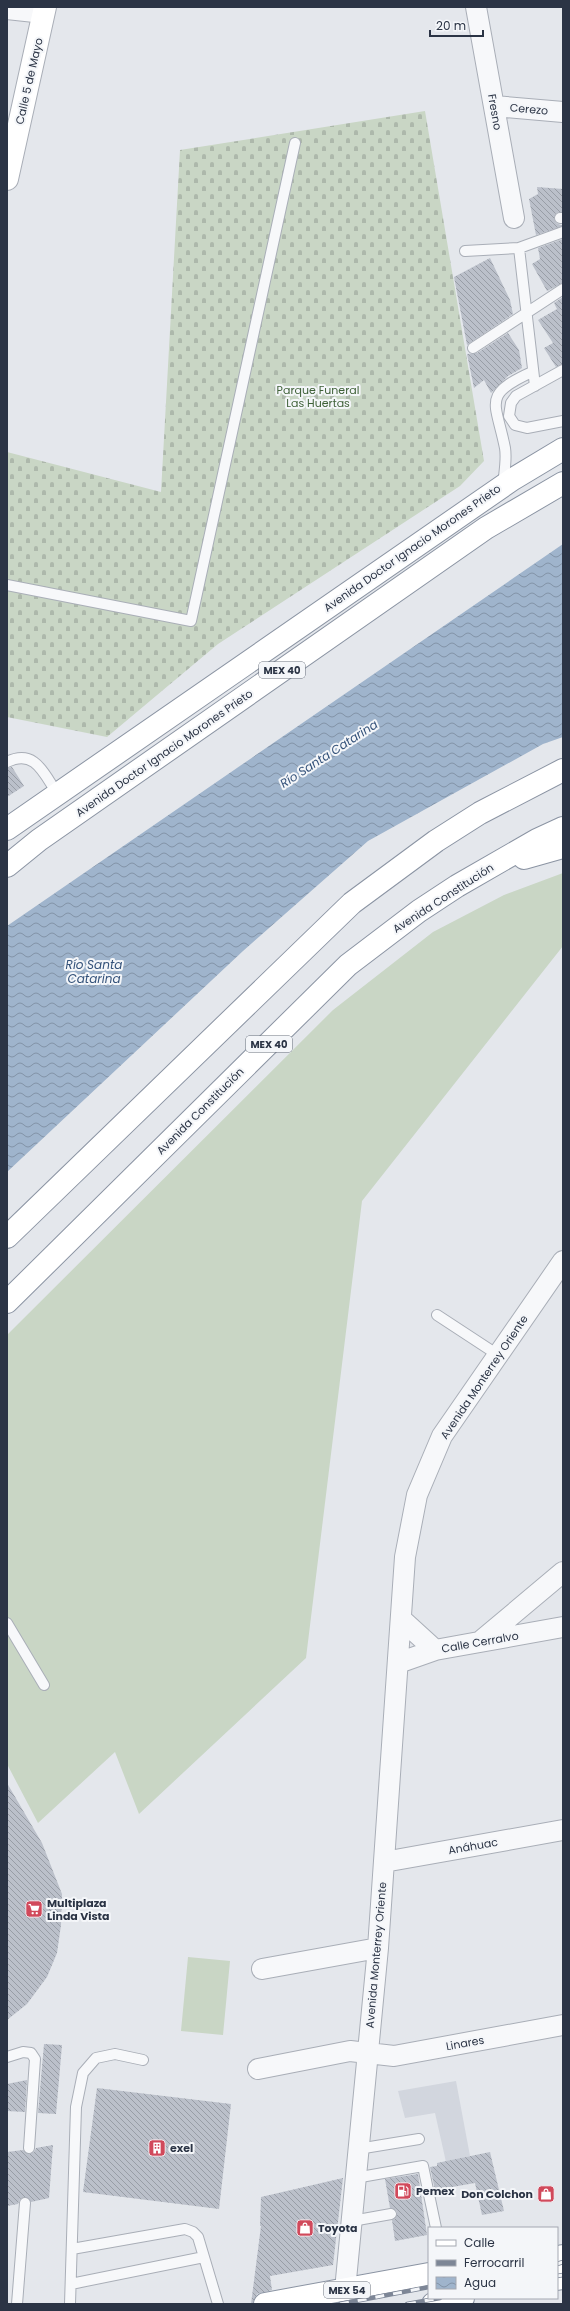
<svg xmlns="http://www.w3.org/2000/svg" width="570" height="2311" viewBox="0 0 570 2311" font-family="Poppins,sans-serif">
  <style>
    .built { fill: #d2d6de }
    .grass { fill: #c9d6c5 }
    .cemetery { fill: url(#cemetery-stones) }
    .water { fill: url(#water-waves) }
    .building { fill: url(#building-back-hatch) }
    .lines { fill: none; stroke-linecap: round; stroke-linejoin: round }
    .lane-casing { stroke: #a9aeb7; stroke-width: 12 }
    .street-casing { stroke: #a9aeb7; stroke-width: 22 }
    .secondary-casing { stroke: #a9aeb7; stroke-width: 24 }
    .highway-casing { stroke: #8b94a3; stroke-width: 24 }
    .lane { stroke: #f7f8fa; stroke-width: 10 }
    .street { stroke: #f7f8fa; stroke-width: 20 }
    .secondary { stroke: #fff; stroke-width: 22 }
    .highway { stroke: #fff; stroke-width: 22 }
    .rail-casing { stroke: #7d8696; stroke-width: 4.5 }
    .rail { stroke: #f4f6f9; stroke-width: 3; stroke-dasharray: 9; stroke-linecap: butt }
    .labels { text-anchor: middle; stroke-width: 4; stroke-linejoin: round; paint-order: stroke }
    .shield { fill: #f4f6f9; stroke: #676e7b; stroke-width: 1 }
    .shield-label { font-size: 10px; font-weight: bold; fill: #2b3445 }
    .street-label { font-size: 11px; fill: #2b3445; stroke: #f4f6f9 }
    .park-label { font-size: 11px; fill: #3f6138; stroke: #f4f6f9 }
    .poi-label { font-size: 11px; font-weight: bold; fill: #2b3445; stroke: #f4f6f9; text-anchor: start }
    .water-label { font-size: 12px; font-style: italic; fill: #34527a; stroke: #f4f6f9 }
  </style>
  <defs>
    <pattern id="cemetery-stones" width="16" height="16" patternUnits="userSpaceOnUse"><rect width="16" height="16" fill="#c9d6c5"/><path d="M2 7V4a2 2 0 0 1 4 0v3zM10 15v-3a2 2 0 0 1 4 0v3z" fill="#adb8ab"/></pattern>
    <pattern id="water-waves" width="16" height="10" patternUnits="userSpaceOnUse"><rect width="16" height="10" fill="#9fb4cc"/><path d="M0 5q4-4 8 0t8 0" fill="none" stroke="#8293a7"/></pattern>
    <pattern id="building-back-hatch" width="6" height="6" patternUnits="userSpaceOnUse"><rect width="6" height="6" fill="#bbc0ca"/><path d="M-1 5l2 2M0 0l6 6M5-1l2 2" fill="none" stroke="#989da6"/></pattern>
  </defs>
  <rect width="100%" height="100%" fill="#e4e7ec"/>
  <!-- built -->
  <path class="built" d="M456,2081L470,2156L446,2162L435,2113L405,2118L398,2091Z"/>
  <!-- grass -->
  <path class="grass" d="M563,873V946L362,1201L306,1658L139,1814L115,1752L38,1823L7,1764V1335L333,1010L433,932L504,895Z
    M188,1957L230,1961L223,2035L181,2031Z"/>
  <!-- cemetery -->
  <path class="cemetery" d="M425,111L484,461L460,486L218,644L107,737L7,717V452L161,492L180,150Z"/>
  <!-- water -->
  <path class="water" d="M563,544V737L543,744L368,841L243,951L7,1172V926Z"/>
  <!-- building -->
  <path class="building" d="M537,187L563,189V212L556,213L554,218L556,223L563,226L536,235L529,199L538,194Z
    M563,239V283L547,291L532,264L540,259L538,248Z
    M490,258L510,300L513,314L467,345L454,277Z
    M563,297V364L556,367L544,348L553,343L538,320L557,309L554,303Z
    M508,333L519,350L522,368L508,376L491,393L484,380L474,388L467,354L477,353Z
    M12,767L24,786L7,797V768Z
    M7,1783L42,1843L62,1894L61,1925L57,1953L47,1977L27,2004L7,2020Z
    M44,2044L62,2045L56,2114L38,2113Z
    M27,2080L25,2112L7,2111V2084Z
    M97,2088L231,2104L219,2209L83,2192Z
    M53,2145L49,2198L31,2202L25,2197L20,2199L18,2204L7,2206V2152L23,2150L29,2154L34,2152L36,2148Z
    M490,2152L504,2211L482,2215L475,2183L435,2190L430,2167L437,2166V2163Z
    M418,2174L427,2235L395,2241L392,2220L395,2219L397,2213L396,2210L390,2208L385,2179Z
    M343,2178L333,2265L270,2276L272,2290L257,2294L253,2304H251L261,2226H260L261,2197Z"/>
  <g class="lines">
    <defs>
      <path id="lane" d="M560,218H563
        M465,251L519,248
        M473,348L563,289
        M563,370L516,396L511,403L509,416L515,425L527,428L563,421
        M535,386L519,248L563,232
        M503,485C504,474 507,460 505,448C496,402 481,395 532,372
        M7,585L191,621L295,143
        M7,762C35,748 44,774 57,793
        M437,1315L498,1355
        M7,1623L44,1685
        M7,2057L23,2052L31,2053L35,2059L29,2148
        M358,2149L419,2139
        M355,2178L423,2166L436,2228
        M352,2221L391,2214
        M72,2249L185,2229L193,2232L198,2237L218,2304
        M71,2284L204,2257
        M17,2304L25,2203
        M70,2304L76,2107L83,2073L96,2058L115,2054L143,2060"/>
      <path id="street" d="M476,7L514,218
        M7,9L44,13
        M494,106L563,112
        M401,1619L435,1650
        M482,1640L563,1572
        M398,1663L435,1650L563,1627
        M384,1862L563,1830
        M262,1969L378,1948
        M258,2069L350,2051L394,2056L563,2025
        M345,2290L378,1948L405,1557L417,1495L442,1436L563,1261"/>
      <path id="secondary" d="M7,179L45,7"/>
      <path id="highway" d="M7,829L513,479L563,449
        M524,858L563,847
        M7,866L39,840L486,528L563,483
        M7,1237L352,903L436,841L480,813L563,770
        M7,1302L348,965L419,911L457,886L537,840L563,828
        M557,2258L563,2256
        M557,2279L563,2278
        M265,2304L429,2274
        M433,2304L463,2298"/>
    </defs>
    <!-- lane casing -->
    <use href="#lane" class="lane-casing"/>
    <!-- street casing -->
    <use href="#street" class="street-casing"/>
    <!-- secondary casing -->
    <use href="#secondary" class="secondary-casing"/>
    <!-- highway casing -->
    <use href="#highway" class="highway-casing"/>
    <!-- lane -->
    <use href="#lane" class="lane"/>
    <!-- street -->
    <use href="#street" class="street"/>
    <!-- secondary -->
    <use href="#secondary" class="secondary"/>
    <!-- highway -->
    <use href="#highway" class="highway"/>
    <defs>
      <path id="rail" d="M557,2264L563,2262
        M557,2276L563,2275
        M340,2304L429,2287
        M407,2304L440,2298"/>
    </defs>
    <!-- rail casing -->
    <use href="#rail" class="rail-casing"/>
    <!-- rail -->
    <use href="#rail" class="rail"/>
  </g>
  <!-- icons -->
  <defs>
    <symbol id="supermarket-square" viewBox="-11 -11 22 22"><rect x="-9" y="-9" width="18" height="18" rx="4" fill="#d1495b" stroke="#f4f6f9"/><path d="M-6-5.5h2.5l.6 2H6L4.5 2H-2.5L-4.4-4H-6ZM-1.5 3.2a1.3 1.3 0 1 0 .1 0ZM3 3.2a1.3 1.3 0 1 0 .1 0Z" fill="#fff"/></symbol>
    <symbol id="building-square" viewBox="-11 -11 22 22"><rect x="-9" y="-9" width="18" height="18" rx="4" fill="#d1495b" stroke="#f4f6f9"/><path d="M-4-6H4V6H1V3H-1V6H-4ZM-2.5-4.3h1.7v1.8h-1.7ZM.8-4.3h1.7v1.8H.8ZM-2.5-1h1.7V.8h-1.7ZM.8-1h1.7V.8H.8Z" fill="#fff"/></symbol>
    <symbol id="fuel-square" viewBox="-11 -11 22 22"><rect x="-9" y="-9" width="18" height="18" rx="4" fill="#d1495b" stroke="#f4f6f9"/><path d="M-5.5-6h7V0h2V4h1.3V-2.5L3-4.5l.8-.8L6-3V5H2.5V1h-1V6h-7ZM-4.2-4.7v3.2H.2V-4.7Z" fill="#fff"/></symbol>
    <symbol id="shop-square" viewBox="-11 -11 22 22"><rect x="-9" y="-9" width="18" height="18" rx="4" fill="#d1495b" stroke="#f4f6f9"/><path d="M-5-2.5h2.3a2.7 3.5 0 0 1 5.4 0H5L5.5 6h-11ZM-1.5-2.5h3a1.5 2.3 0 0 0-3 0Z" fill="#fff"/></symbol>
  </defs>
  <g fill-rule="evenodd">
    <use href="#supermarket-square" x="24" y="1899" width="20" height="20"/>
    <use href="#building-square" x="147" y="2138" width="20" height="20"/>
    <use href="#fuel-square" x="393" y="2181" width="20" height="20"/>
    <use href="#shop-square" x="536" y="2184" width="20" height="20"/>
    <use href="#shop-square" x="295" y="2218" width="20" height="20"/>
  </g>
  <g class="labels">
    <!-- shield labels -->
    <g class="shield">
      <rect x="259" y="662" width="46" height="16" rx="3"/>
      <rect x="246" y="1036" width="46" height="16" rx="3"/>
      <rect x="324" y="2282" width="46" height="16" rx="3"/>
    </g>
    <g class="shield-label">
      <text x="282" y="674">MEX 40</text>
      <text x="269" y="1048">MEX 40</text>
      <text x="347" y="2294">MEX 54</text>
    </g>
    <!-- street labels -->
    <g class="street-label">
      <text transform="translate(29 81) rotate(-77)" y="4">Calle 5 de Mayo</text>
      <text transform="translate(529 109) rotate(5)" y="4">Cerezo</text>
      <text transform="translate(495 112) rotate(80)" y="4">Fresno</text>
      <text transform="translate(412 548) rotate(-35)" y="4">Avenida Doctor Ignacio Morones Prieto</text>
      <text transform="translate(164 753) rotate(-35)" y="4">Avenida Doctor Ignacio Morones Prieto</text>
      <text transform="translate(443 898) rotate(-33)" y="4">Avenida Constitución</text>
      <text transform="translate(200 1111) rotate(-45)" y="4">Avenida Constitución</text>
      <text transform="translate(484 1377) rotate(-56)" y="4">Avenida Monterrey Oriente</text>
      <text transform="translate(480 1642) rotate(-10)" y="4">Calle Cerralvo</text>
      <text transform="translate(473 1846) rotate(-10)" y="4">Anáhuac</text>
      <text transform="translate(376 1955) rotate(-85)" y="4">Avenida Monterrey Oriente</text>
      <text transform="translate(465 2043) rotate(-10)" y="4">Linares</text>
    </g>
    <!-- park labels -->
    <g class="park-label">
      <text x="318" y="394">Parque Funeral<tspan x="318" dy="13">Las Huertas</tspan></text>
    </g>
    <!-- poi labels -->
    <g class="poi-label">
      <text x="47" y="1907">Multiplaza<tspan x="47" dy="13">Linda Vista</tspan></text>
      <text x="170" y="2152">exel</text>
      <text x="416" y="2195">Pemex</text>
      <text x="533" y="2198" text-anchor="end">Don Colchon</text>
      <text x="318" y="2232">Toyota</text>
    </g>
    <!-- water labels -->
    <g class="water-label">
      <text transform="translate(329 754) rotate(-33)" y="4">Río Santa Catarina</text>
      <text x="94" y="969">Río Santa<tspan x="94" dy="14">Catarina</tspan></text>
    </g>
  </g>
  <!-- border -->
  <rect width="570" height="2311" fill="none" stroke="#2b3445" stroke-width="16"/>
  <!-- legend -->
  <rect x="428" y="2227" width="130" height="72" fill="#f4f6f9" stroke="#a4a8b1"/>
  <rect x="436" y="2240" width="20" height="6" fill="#ffffff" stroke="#a4a8b1"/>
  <text x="464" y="2247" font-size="12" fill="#2b3445">Calle</text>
  <rect x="436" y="2260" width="20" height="6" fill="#7d8696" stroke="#a4a8b1"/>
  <text x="464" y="2267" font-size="12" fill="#2b3445">Ferrocarril</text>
  <rect x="436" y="2277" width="20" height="12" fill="url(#water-waves)" stroke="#a4a8b1"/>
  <text x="464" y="2287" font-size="12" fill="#2b3445">Agua</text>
  <!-- scale -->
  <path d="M430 30v6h53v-6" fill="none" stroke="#2b3445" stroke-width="2"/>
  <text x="436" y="30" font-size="12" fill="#2b3445" stroke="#f4f6f9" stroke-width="3" paint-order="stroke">20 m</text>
</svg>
